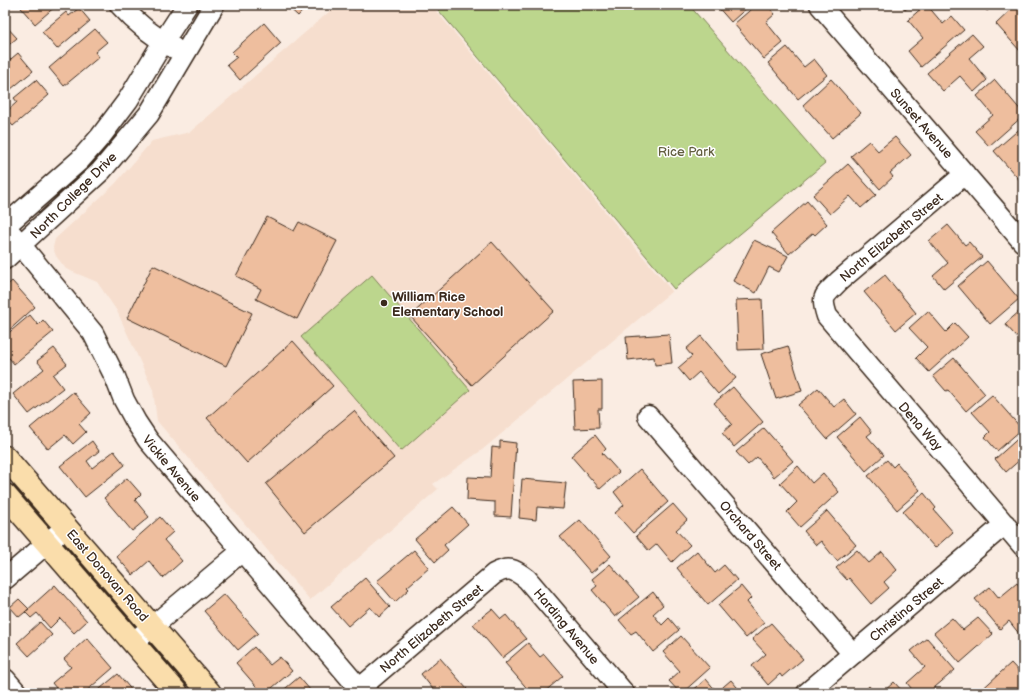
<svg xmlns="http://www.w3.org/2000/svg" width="1028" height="698" viewBox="0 0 1028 698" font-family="'Balsamiq Sans',sans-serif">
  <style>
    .built { fill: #f6dece }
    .green { fill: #bcd68d; stroke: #7c8056 }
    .building { fill: #eebe9e; stroke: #3b2a1e }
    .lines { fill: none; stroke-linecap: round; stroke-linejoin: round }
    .minor-casing { stroke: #3b2a1e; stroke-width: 23 }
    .major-casing { stroke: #3b2a1e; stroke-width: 25 }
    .minor { stroke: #fff; stroke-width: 20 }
    .major { stroke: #faddab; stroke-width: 22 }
    .poi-dot { fill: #3b2a1e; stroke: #fff; stroke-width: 1.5 }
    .labels { text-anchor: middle; stroke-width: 3; stroke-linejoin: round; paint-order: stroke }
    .street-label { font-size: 13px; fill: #3b2a1e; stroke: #fff }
    .park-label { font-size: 13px; fill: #625e3f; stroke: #fff }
    .poi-label { font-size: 13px; font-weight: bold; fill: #3b2a1e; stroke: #fff; text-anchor: start }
  </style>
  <rect width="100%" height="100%" fill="#faece2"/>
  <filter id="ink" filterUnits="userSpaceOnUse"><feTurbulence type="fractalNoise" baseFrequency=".025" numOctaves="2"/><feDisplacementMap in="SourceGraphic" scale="8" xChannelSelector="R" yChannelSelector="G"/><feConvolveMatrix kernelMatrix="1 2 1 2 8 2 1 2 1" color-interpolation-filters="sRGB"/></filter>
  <g filter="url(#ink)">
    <!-- built -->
    <path class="built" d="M337,5H431L672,291L482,450L433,484L438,489L310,600L157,421L153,390L117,311L97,282L66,269L56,256L53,248L55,239L115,184L152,141L190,132Z"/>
    <!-- green -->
    <path class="green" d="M434,5H689L825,163L674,289Z
      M372,275L470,390L401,451L301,337Z"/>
    <!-- building -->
    <path class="building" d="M24,5H57L35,24L21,8Z
      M286,5H308L298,16Z
      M716,5H750L731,22Z
      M756,5H767L775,14L766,22L783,43L764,59L734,24Z
      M901,5H911L905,10Z
      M925,5H927L943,24L952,16L964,30L921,67L908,51L923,38L908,20Z
      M982,5H994L987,11Z
      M1013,5H1023V50L1021,52L996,24L1014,7Z
      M79,8L90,21L57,49L42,32L66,12L69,16Z
      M264,23L281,43L240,80L227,65L237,57L232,52Z
      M5,25L17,38L5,48Z
      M95,29L107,42L95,52L99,57L64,86L49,68Z
      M972,34L983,46L969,58L987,80L974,92L960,76L943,91L927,73Z
      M787,47L804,67L814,59L827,75L798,99L768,63Z
      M18,53L33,71L5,94V64Z
      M831,79L861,113L832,138L803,105Z
      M36,80L49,95L13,126L5,117V113L17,102L14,98Z
      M995,80L1023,113V116L989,146L975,131L993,115L977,96Z
      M1023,126V184L994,151Z
      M895,137L911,155L890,173L893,177L880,189L851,156L869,141L878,151Z
      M848,164L876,195L861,208L850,196L830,214L813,195Z
      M807,201L827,224L815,235L813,233L789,254L771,233Z
      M267,217L294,231L299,222L337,241L297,319L256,299L261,289L236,276Z
      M948,225L965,245L969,242L982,257L944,289L933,276L948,263L929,241Z
      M754,240L788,256L779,272L769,267L756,293L733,281Z
      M492,242L554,311L472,385L410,316Z
      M987,261L1019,299L990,324L958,286Z
      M153,265L252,313L226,366L127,318Z
      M885,275L916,313L896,330L864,292Z
      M12,281L35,307L6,333L5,331V287Z
      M762,299L764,349L738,350L736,300Z
      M1021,310L1023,312V344L1005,324Z
      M928,311L946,332L955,323L968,337L929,372L916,358L927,347L909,328Z
      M30,315L38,325L43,320L53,332L14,364L5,353V336Z
      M669,334L672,363L655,365L654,357L628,360L626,337Z
      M701,336L736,378L718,394L699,372L689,381L678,368L692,356L686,349Z
      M293,341L333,386L247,463L207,418Z
      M788,346L802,391L776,399L761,354Z
      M54,348L67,364L53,375L63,388L29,414L13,394L44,369L37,361Z
      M954,358L985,394L966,411L948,390L946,391L933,376Z
      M602,381V409H598L599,428L575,429L573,382Z
      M733,387L763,422L734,447L722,433L732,424L714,403Z
      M818,388L834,407L844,399L856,414L827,439L798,405Z
      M73,392L91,413L79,424L86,432L73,444L65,435L48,449L30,428Z
      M992,395L1022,429L997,451L985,437L990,432L972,412Z
      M354,411L394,458L305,532L266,484Z
      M860,417L872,432L867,436L884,455L866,471L837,437Z
      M764,428L793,461L774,477L757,457L748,465L736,452Z
      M1023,434V459L1022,458L1006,472L995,459Z
      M595,435L606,449L602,453L619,472L600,489L571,456Z
      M92,441L99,451L87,461L92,468L114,451L125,465L85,497L60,466Z
      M500,441L516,443L511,517L495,516V502L467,500L468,477L490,478L492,447L500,448Z
      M887,460L893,467L897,463L920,490L897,510L868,476Z
      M798,466L812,483L823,473L839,492L800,527L787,512L797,502L780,483Z
      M640,469L668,502L633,533L615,513L624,505L614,492Z
      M127,478L141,494L135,500L149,517L132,531L104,498Z
      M522,479L566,483L563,509L537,507L536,520L519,518Z
      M924,493L936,508L934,510L953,532L935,548L903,512Z
      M673,504L687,520L676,530L690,545L672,562L657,544L649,551L636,536Z
      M453,507L468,524L444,545L448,550L435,562L415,539Z
      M827,511L856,545L837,561L821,541L816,545L804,531Z
      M160,517L173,532L164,540L182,561L163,578L149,561L133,575L116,556Z
      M580,520L611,556L591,573L560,537Z
      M414,550L429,568L407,587L409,589L395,602L377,581Z
      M857,550L869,563L882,552L897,570L884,582L889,588L871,604L849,578L847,580L836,568Z
      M697,551L715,573L724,565L737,580L708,605L677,568Z
      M610,564L639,597L615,617L592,590L597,586L592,579Z
      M365,578L390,607L379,617L370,607L348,626L331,607Z
      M1017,583L1023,591V632L1020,635L1009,621L1000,629L975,599L990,587L999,598Z
      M55,585L87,621L74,633L60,618L50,628L37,613L31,618L25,612Z
      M741,586L751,598L747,602L764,623L746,638L718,605Z
      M653,592L663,605L653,614L662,625L669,618L679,630L653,652L636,631L631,634L619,620Z
      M224,594L258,633L238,650L204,611Z
      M19,599L29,609L19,617L10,607Z
      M492,609L501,619L506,615L526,639L502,658L473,624Z
      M952,618L963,630L978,618L993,634L960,663L934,633Z
      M40,622L52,635L29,656L17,643Z
      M771,623L803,659L782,677L780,674L768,685L752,666L766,654L752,639Z
      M681,636L710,668L682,693H680L669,681L680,671L663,652Z
      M87,638L113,668L84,693H60L52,683L71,667L64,659Z
      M927,638L955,670L928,693H915L907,683L925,667L911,651Z
      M528,643L540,657L544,654L563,676L543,693H531L505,663Z
      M254,647L270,665L280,657L292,671L266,693H262L236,663Z
      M440,658L467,689L462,693H436L421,674Z
      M1011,663L1023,676V693H978Z
      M118,674L134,693H95Z
      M299,677L311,691L308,693H280Z
      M706,679L717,692L731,680L742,693H690Z
      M894,682L904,693H882Z
      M869,686L875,693H862Z"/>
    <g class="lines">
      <defs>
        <path id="minor" d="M120,5C135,22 154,37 174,48
          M820,5L1023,242
          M965,174L839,281C825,296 820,295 827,316L1023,546
          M5,226L93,333L115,377L124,400L136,422L148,440L363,693
          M5,226L80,160L101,136L128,100L163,42L187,5
          M5,259L101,171L149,114L214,5
          M648,416L853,654
          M5,579L66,527
          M134,642L242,551
          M5,679L17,693
          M359,689L494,574C509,566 514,569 527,579L624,693
          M807,693L1005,524"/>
        <path id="major" d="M5,457L210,693
          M5,495L177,693"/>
      </defs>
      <!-- minor casing -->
      <use href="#minor" class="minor-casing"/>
      <!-- major casing -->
      <use href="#major" class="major-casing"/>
      <!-- minor -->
      <use href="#minor" class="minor"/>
      <!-- major -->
      <use href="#major" class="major"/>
    </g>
  </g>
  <!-- markers -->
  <circle class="poi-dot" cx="384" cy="303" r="4"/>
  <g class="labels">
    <!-- street labels -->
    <g class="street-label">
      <text transform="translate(922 123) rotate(49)" y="5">Sunset Avenue</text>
      <text transform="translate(73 195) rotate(-45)" y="5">North College Drive</text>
      <text transform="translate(891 237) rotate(-40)" y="5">North Elizabeth Street</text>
      <text transform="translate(921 426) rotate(49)" y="5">Dena Way</text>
      <text transform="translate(172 468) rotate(50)" y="5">Vickie Avenue</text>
      <text transform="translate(751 535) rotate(49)" y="5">Orchard Street</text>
      <text transform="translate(108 575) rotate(49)" y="5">East Donovan Road</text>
      <text transform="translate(906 609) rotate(-40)" y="5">Christina Street</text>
      <text transform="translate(567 626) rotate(50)" y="5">Harding Avenue</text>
      <text transform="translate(431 628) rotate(-40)" y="5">North Elizabeth Street</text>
    </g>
    <!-- park labels -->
    <g class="park-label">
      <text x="686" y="156">Rice Park</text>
    </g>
    <!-- poi labels -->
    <g class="poi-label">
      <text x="392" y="301">William Rice<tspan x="392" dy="15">Elementary School</tspan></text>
    </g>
  </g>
  <!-- margin -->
  <rect width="1028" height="698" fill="none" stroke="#fff" stroke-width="20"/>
  <rect x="10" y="10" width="1008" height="678" fill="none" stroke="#3b2a1e" stroke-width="1.5" filter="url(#ink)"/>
</svg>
